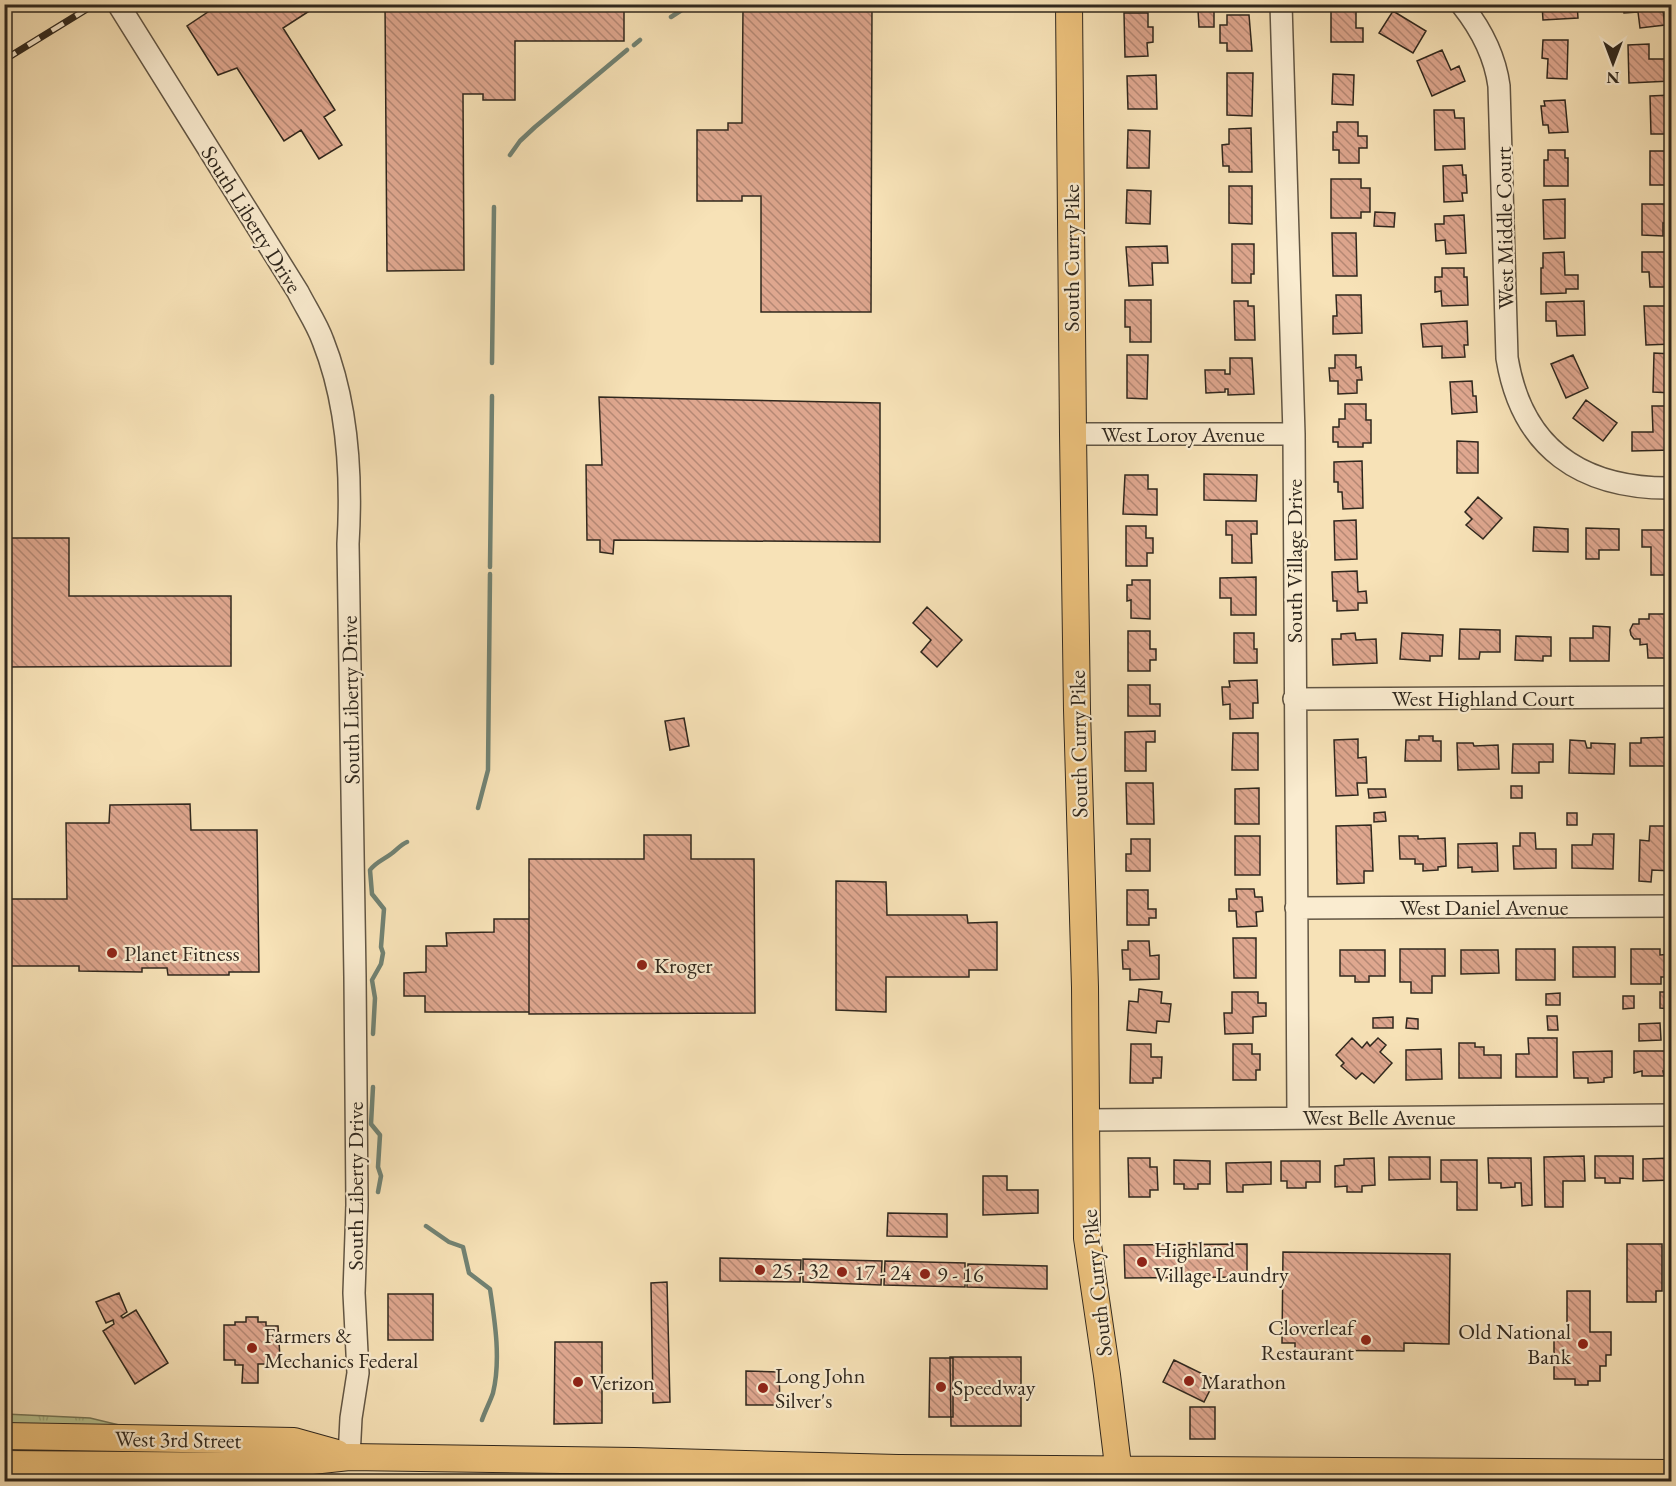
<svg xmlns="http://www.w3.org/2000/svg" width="1676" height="1486" viewBox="0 0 1676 1486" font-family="'EB Garamond',serif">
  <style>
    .grass { fill: url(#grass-tufts); stroke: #747658; stroke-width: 1.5 }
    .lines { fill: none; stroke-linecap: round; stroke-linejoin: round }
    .stream { stroke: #718273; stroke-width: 4.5 }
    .building { fill: url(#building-back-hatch); stroke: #30281e; stroke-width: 1.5 }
    .minor-casing { stroke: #625644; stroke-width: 24 }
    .major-casing { stroke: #30281e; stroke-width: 28 }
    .minor { stroke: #faecd0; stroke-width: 21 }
    .major { stroke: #ecc17c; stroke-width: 26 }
    .rail-casing { stroke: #30281e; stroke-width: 7 }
    .rail { stroke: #faecd0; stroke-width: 4.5; stroke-dasharray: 14; stroke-linecap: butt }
    .poi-dot { fill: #8f2418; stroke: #faecd0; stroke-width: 2 }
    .labels { text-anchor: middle; stroke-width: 4.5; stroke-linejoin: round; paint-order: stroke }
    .street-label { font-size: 22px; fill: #30281e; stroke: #faecd0 }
    .poi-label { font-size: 22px; fill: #30281e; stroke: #faecd0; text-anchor: start }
  </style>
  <defs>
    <pattern id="grass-tufts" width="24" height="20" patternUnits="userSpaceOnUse" patternTransform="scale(1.5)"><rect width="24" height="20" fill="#b9c491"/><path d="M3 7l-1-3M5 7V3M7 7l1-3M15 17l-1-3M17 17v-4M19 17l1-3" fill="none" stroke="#9fa87d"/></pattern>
    <pattern id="building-back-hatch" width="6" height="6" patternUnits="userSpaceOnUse" patternTransform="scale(1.5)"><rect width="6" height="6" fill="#dfa78f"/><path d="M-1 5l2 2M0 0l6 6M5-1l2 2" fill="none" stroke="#b58874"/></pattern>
  </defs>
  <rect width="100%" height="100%" fill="#f7e2b7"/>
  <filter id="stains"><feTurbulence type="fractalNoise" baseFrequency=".00333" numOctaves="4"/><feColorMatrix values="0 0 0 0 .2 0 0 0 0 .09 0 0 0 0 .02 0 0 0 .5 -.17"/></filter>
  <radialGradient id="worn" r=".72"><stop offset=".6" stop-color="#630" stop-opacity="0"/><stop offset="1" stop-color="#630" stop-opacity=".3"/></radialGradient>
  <!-- grass -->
  <path class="grass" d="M5,1414L90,1418L140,1430L5,1429Z"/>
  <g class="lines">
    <!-- stream -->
    <path class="stream" d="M671,17L691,4
      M634,45L640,40
      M510,155L520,141L535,127L627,50
      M492,363L494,207
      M490,567L492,396
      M478,808L488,770L490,574
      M373,1034L375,998L372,980L381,964L383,953L381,947L384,909L372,894L370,870C376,862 383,860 391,854C397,850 400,845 407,842
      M373,1087L371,1124L380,1135L378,1167L381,1176L378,1192
      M426,1226L449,1242L463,1247L469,1273L490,1289C495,1322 501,1360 493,1393C490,1402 485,1411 482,1420"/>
  </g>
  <!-- building -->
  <path class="building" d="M220,4H315L317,6L283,28L335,110L324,117L342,145L319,159L301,130L284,141L237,68L218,75L187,26Z
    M385,4H624V41H515V100H483V94H463L464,270L387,271Z
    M838,4H872L871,312H761V196H742V201H697V130H728V123H742L743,7H838Z
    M1331,4H1356V28H1363V42H1331Z
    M1537,4H1577L1578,18L1543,20L1542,5Z
    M1623,4H1662L1665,25L1640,28L1638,12L1624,13Z
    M1214,9V27H1199L1198,10Z
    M1393,11L1426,31L1413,53L1379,33Z
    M1124,13H1148V27H1153V42L1147,43L1148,56L1125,57Z
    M1227,15H1249L1252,51H1227V43H1220V25H1227Z
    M1543,40H1568L1567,79L1547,78L1548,59L1542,58Z
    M1649,44V59H1670L1671,81L1629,83L1628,45Z
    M1442,50L1451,70L1459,66L1465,81L1432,96L1417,61Z
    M1227,73H1253L1252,116L1227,115Z
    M1333,74L1354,75L1353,105L1332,104Z
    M1156,75L1157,109H1128L1127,76Z
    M1671,95L1672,134H1651L1650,96Z
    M1565,100L1568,132L1549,133L1548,125H1543L1541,106H1545L1544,101Z
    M1434,110H1454L1455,118H1464L1465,149L1435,150Z
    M1337,122H1358V136H1367V148H1359V163H1339V150H1333V132H1337Z
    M1251,128L1252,172H1229V166H1223L1222,145L1229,144V129Z
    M1128,130L1150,131L1149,168H1127Z
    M1548,150H1565V158H1568V186H1544V160H1548Z
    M1650,151H1672V185H1650Z
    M1462,165L1463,175H1466L1467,193H1462L1463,201L1444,202L1443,166Z
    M1331,179H1361V188H1370V212H1361V218H1331Z
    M1229,186H1252V224L1229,223Z
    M1127,190L1151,191L1150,224L1126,223Z
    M1565,199V238L1544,239L1543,200Z
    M1642,204H1668V223H1663V236L1642,235Z
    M1375,212L1395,213L1394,227L1374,226Z
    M1464,215L1466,253L1446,254L1445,240L1436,241L1435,224H1444V216Z
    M1332,233H1356L1357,276H1333Z
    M1232,244H1254V274H1251V283H1232Z
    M1167,246L1168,263H1152L1153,285L1129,286L1126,247Z
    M1564,252L1565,275H1578V289H1566V293L1541,294V268H1543V253Z
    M1642,252H1672V287H1650L1649,272H1642Z
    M1442,268H1464V277H1467L1468,305L1442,306L1441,291L1435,292V277H1442Z
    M1336,295H1361L1362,333L1333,334V316H1337Z
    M1125,300H1151V342H1130V327H1125Z
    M1234,301H1248V306H1254L1255,340H1235Z
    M1584,301L1585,335L1557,336L1556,321H1546V302Z
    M1644,306H1665L1666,322H1672V344L1646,345Z
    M1467,321L1468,345H1464L1465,357L1442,358V346L1423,347L1421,324Z
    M1654,353L1672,354V393L1653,392Z
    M1127,355H1148L1147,399L1127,398Z
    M1335,355H1356V368L1361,367L1362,380H1357V393L1338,394V381H1330L1329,368H1335Z
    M1573,355L1588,388L1566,398L1551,364Z
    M1230,358H1252L1254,394L1228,395V389H1225V392L1206,393L1205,370H1225V374H1230Z
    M1472,381L1473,396H1476L1477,412L1452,414L1450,382Z
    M599,397L880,403V542L614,540L613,554L600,552V540H587L586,465H602Z
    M1586,400L1617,423L1603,441L1573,418Z
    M1345,404H1366V420H1371V443H1363V447H1338V442H1333V427H1339V419H1345Z
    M1652,406H1672V450L1632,451V432H1653Z
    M1457,441L1478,442V473H1457Z
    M1362,461L1363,508L1343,509L1342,492H1338V482H1334V462Z
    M1204,474L1257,475L1256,501L1204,500Z
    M1125,475H1148V489H1157V515L1123,514Z
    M1478,497L1502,518L1483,539L1466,525L1472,519L1465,512Z
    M1356,520L1357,559L1335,560L1334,521Z
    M1226,521H1257V534H1251L1252,563H1232V535H1226Z
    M1126,526H1146V538H1153V553H1147V566H1126Z
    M1534,527L1568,529V552L1533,551Z
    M1586,528L1619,529V550H1599V559H1586Z
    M1642,530H1672V575H1651V547H1642Z
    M4,538H69V596H231V666L4,667Z
    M1357,571L1358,592L1366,591L1367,603H1358V610L1337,611V601H1333L1332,572Z
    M1256,577V615H1231V598H1220V578Z
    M1132,580H1150V619L1131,618V600L1127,601V585H1132Z
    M927,607L962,640L937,667L921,652L931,640L913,623Z
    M1649,614H1672L1670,658H1648L1647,644L1640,645V639H1634L1631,635L1630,630L1633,624H1639V619H1649Z
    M1593,626L1610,627L1609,661H1570V638H1593Z
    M1460,629L1500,630V652H1480L1479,659H1459Z
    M1128,631H1150V649H1156V660H1150V671H1128Z
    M1234,633H1254V649H1257V663H1234Z
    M1355,633L1356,640L1376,639L1377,663L1333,665L1332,639H1341V634Z
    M1402,633L1443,635L1442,656H1430V661L1400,659Z
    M1516,636L1551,637V656H1543V661L1515,660Z
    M1257,680L1258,703H1253V718L1230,719V704L1223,705L1222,687H1230L1229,681Z
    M1128,685H1150V704H1160V716H1128Z
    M684,718L689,746L670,750L665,721Z
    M1155,731V742H1146V771H1125V732Z
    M1233,733H1258V770H1232Z
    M1419,736H1433V741H1441V761H1405L1406,740H1419Z
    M1672,737V766H1630V743H1641V738Z
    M1358,739V758L1366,757L1367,783H1357L1358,795L1336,796L1334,740Z
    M1570,740L1585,741L1587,748H1591V743L1615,744L1614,774L1569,773Z
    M1457,743H1473L1474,746L1498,745L1499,769L1458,770Z
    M1513,744H1553V762H1539V773H1512Z
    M1126,783H1153L1154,824H1127Z
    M1511,786H1522V798H1511Z
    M1259,788V824H1235V789Z
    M1368,789H1385L1386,797L1369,798Z
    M190,804L191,830H257L259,972H229V975H168L167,968H142V972L79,971V966H4V899H67L66,823H109L110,805Z
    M1385,812L1386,821L1374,822V813Z
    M1567,813H1577V825H1567Z
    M1371,825L1373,871H1364V883L1337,884L1336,826Z
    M1650,826H1671L1672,871L1652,870L1651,882L1639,881L1640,840L1649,841Z
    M1520,833H1535L1536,849H1556V868L1514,869L1513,846H1520Z
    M1593,834H1614L1613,869L1572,868V845H1592Z
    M644,835H691V859H754L755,1013L529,1014V859H644Z
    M1235,836H1260V875H1235Z
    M1399,836H1418V839L1445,838L1446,866L1438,867V870L1423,871V864H1415V859H1400Z
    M1131,839H1150V871H1126V854H1131Z
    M1497,843L1498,871L1472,872V867L1458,868V844Z
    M836,881L886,882L887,915H967L968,923L997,922V970H969V977H886V1012L836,1010Z
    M1236,889H1254L1255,897H1262L1263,911L1256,912L1257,926L1237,927L1236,911H1229V899H1237Z
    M1127,890H1148V909H1156V918H1149V925H1127Z
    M494,919H529V1012H425V996H404V973L426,972V946H447L446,933L494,932Z
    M1233,938H1256V978H1234Z
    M1128,941H1149L1150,956L1159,955V979L1130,980V969H1123L1122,950H1128Z
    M1573,947H1615V977H1573Z
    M1400,949H1445V976H1432V993H1411V982H1400Z
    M1516,949H1555V980H1516Z
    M1631,949H1660V955L1672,954V977H1661V984H1631Z
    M1340,950H1385V976H1369V982H1355V976H1340Z
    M1461,950H1498L1499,973L1461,974Z
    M1139,989L1162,992L1161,1003L1171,1004L1169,1022L1157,1021L1156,1033L1127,1030L1129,1001L1138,1002Z
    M1232,992H1258V1003H1266V1016L1253,1017V1033L1225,1034L1224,1013H1232Z
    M1660,992H1672V1009L1660,1008Z
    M1560,993V1005H1546V994Z
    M1623,996H1634V1008L1623,1009Z
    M1547,1016H1557L1558,1030H1548Z
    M1393,1017V1028H1373V1018Z
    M1407,1018L1418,1019V1029L1406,1028Z
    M1660,1023L1661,1040L1639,1041V1024Z
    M1352,1038L1362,1048L1367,1042L1370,1046L1378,1038L1386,1045L1380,1052L1392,1063L1374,1083L1362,1073L1356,1079L1341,1066L1344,1063L1336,1055Z
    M1528,1038H1557V1077H1516V1054H1529Z
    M1459,1043H1475V1047H1484V1055H1501V1078H1459Z
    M1131,1044H1151V1057H1162L1161,1078H1153V1083H1130Z
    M1233,1044H1252V1054H1260V1070H1256V1080H1233Z
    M1441,1049L1442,1079L1406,1080V1050Z
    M1612,1051V1077L1604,1078V1082L1588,1083V1078H1574L1573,1052Z
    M1634,1051H1672V1071H1663L1664,1076H1642V1071L1634,1073Z
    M1584,1156L1585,1181H1563V1207H1545L1544,1157Z
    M1595,1156H1633V1179L1620,1178V1183H1605V1178H1595Z
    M1389,1157H1430V1179L1389,1180Z
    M1128,1158H1150V1167H1157L1158,1190H1150V1197H1129Z
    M1374,1158L1375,1185L1362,1186V1192H1347V1186L1335,1187V1166L1344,1165V1159Z
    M1488,1158H1531L1532,1205L1522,1206L1521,1183H1515V1187L1501,1188V1183H1489Z
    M1672,1158V1180L1643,1181V1159Z
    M1174,1160L1210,1161V1184H1198V1189H1184V1184H1174Z
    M1441,1160H1477V1210H1457V1182H1441Z
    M1281,1161H1320V1182H1306V1188H1287V1181H1281Z
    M1271,1162V1184L1243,1185V1192H1227L1226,1163Z
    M983,1176H1007V1190H1038V1213L983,1215Z
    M888,1213L947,1214V1237L887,1236Z
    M1247,1244V1277L1125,1278L1124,1245Z
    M1627,1244H1662V1291H1656V1302H1627Z
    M1283,1252L1450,1254L1449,1344L1404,1343V1351L1295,1350V1343H1282Z
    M720,1258L801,1260L800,1282L720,1281Z
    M803,1259L882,1261L881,1285L803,1282Z
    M885,1261L965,1263V1287L884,1285Z
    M968,1264L1047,1266V1289L967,1287Z
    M667,1282L670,1402L653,1403L651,1283Z
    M1567,1291H1590V1332H1611V1355H1606V1366H1600V1381H1588V1385H1575V1379H1554V1332H1567Z
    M119,1293L127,1312L121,1316L123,1318L136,1310L168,1363L135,1384L103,1331L114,1324L113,1320L106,1323L96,1302Z
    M388,1294H433V1340H388Z
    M246,1317H258V1322H266V1326H278L280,1358H277V1361H266V1364H258V1383H242L243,1365H235V1360H224V1325H235V1322H246Z
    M555,1342H602V1423L554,1424Z
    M950,1357H1021V1426H951Z
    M930,1358H953V1417H929Z
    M1174,1360L1215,1380L1204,1402L1163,1382Z
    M746,1371L779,1372L780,1405H746Z
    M1190,1407H1215V1439H1190Z"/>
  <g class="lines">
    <defs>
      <path id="minor" d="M118,4L298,292C306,308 317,324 323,341C348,404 352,477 348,544L355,977L357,1205L354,1293L358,1373L351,1418L349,1457
        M1281,4L1294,434L1298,1118
        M1462,5C1481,29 1495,56 1499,86L1507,358C1522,449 1582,489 1672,488
        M1073,434H1294
        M1294,699L1672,697
        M1296,908L1672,906
        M1087,1120L1672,1115"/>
      <path id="major" d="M1069,4L1073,434L1077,710L1085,987L1087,1238L1107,1375L1120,1482
        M4,1436L294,1441L337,1453
        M4,1464L265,1466L349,1457L634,1461L898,1468L1672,1473"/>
    </defs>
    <!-- minor casing -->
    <use href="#minor" class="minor-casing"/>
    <!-- major casing -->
    <use href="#major" class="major-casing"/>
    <!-- minor -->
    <use href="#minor" class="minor"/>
    <!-- major -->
    <use href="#major" class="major"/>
    <defs>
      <path id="rail" d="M4,60L95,4"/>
    </defs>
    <!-- rail casing -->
    <use href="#rail" class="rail-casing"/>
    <!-- rail -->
    <use href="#rail" class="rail"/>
  </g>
  <!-- markers -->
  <g class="poi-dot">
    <circle cx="112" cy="953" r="6"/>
    <circle cx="642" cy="965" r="6"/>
    <circle cx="1142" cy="1262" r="6"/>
    <circle cx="760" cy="1270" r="6"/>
    <circle cx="842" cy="1272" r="6"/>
    <circle cx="925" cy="1274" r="6"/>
    <circle cx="1366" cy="1340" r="6"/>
    <circle cx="1583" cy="1344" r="6"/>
    <circle cx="252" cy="1348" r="6"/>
    <circle cx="1189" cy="1381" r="6"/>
    <circle cx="578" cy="1382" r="6"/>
    <circle cx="941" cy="1387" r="6"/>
    <circle cx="763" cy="1388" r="6"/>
  </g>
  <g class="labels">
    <!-- street labels -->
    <g class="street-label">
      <text transform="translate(252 219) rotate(58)" y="8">South Liberty Drive</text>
      <text transform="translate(1504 228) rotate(-91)" y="8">West Middle Court</text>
      <text transform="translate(1071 258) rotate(-90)" y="8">South Curry Pike</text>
      <text x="1183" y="442">West Loroy Avenue</text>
      <text transform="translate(1294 561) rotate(-90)" y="8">South Village Drive</text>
      <text x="1483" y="706">West Highland Court</text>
      <text transform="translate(350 700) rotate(-91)" y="8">South Liberty Drive</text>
      <text transform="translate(1078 744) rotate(-91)" y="8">South Curry Pike</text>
      <text x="1484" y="915">West Daniel Avenue</text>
      <text x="1379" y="1125">West Belle Avenue</text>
      <text transform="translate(355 1186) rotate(-90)" y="8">South Liberty Drive</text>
      <text transform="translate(1096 1283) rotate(-96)" y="8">South Curry Pike</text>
      <text transform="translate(178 1439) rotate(1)" y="8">West 3rd Street</text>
    </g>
    <!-- poi labels -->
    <g class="poi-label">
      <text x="124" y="961">Planet Fitness</text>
      <text x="654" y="973">Kroger</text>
      <text x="1154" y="1257">Highland<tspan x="1154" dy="25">Village Laundry</tspan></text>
      <text x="772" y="1278">25 - 32</text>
      <text x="854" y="1280">17 - 24</text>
      <text x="937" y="1282">9 - 16</text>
      <text x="1354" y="1335" text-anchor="end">Cloverleaf<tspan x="1354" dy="25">Restaurant</tspan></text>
      <text x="1571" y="1339" text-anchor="end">Old National<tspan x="1571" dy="25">Bank</tspan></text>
      <text x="264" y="1343">Farmers &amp;<tspan x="264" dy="25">Mechanics Federal</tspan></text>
      <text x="775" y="1383">Long John<tspan x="775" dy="25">Silver's</tspan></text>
      <text x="1201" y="1389">Marathon</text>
      <text x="590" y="1390">Verizon</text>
      <text x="953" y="1395">Speedway</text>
    </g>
  </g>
  <!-- margin -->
  <rect width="1676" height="1486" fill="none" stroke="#f7e2b7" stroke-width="24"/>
  <rect x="6" y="6" width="1664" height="1474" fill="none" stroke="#30281e" stroke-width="3"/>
  <rect x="12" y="12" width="1652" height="1462" fill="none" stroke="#30281e" stroke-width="1.5"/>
  <!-- north arrow -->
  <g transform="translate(1613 63) rotate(180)" stroke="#faecd0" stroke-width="4.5" paint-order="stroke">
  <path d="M0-4.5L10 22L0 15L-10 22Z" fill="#30281e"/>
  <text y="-9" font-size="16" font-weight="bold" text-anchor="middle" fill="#30281e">N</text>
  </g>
  <rect width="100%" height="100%" filter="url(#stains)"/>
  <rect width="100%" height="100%" fill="url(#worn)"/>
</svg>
